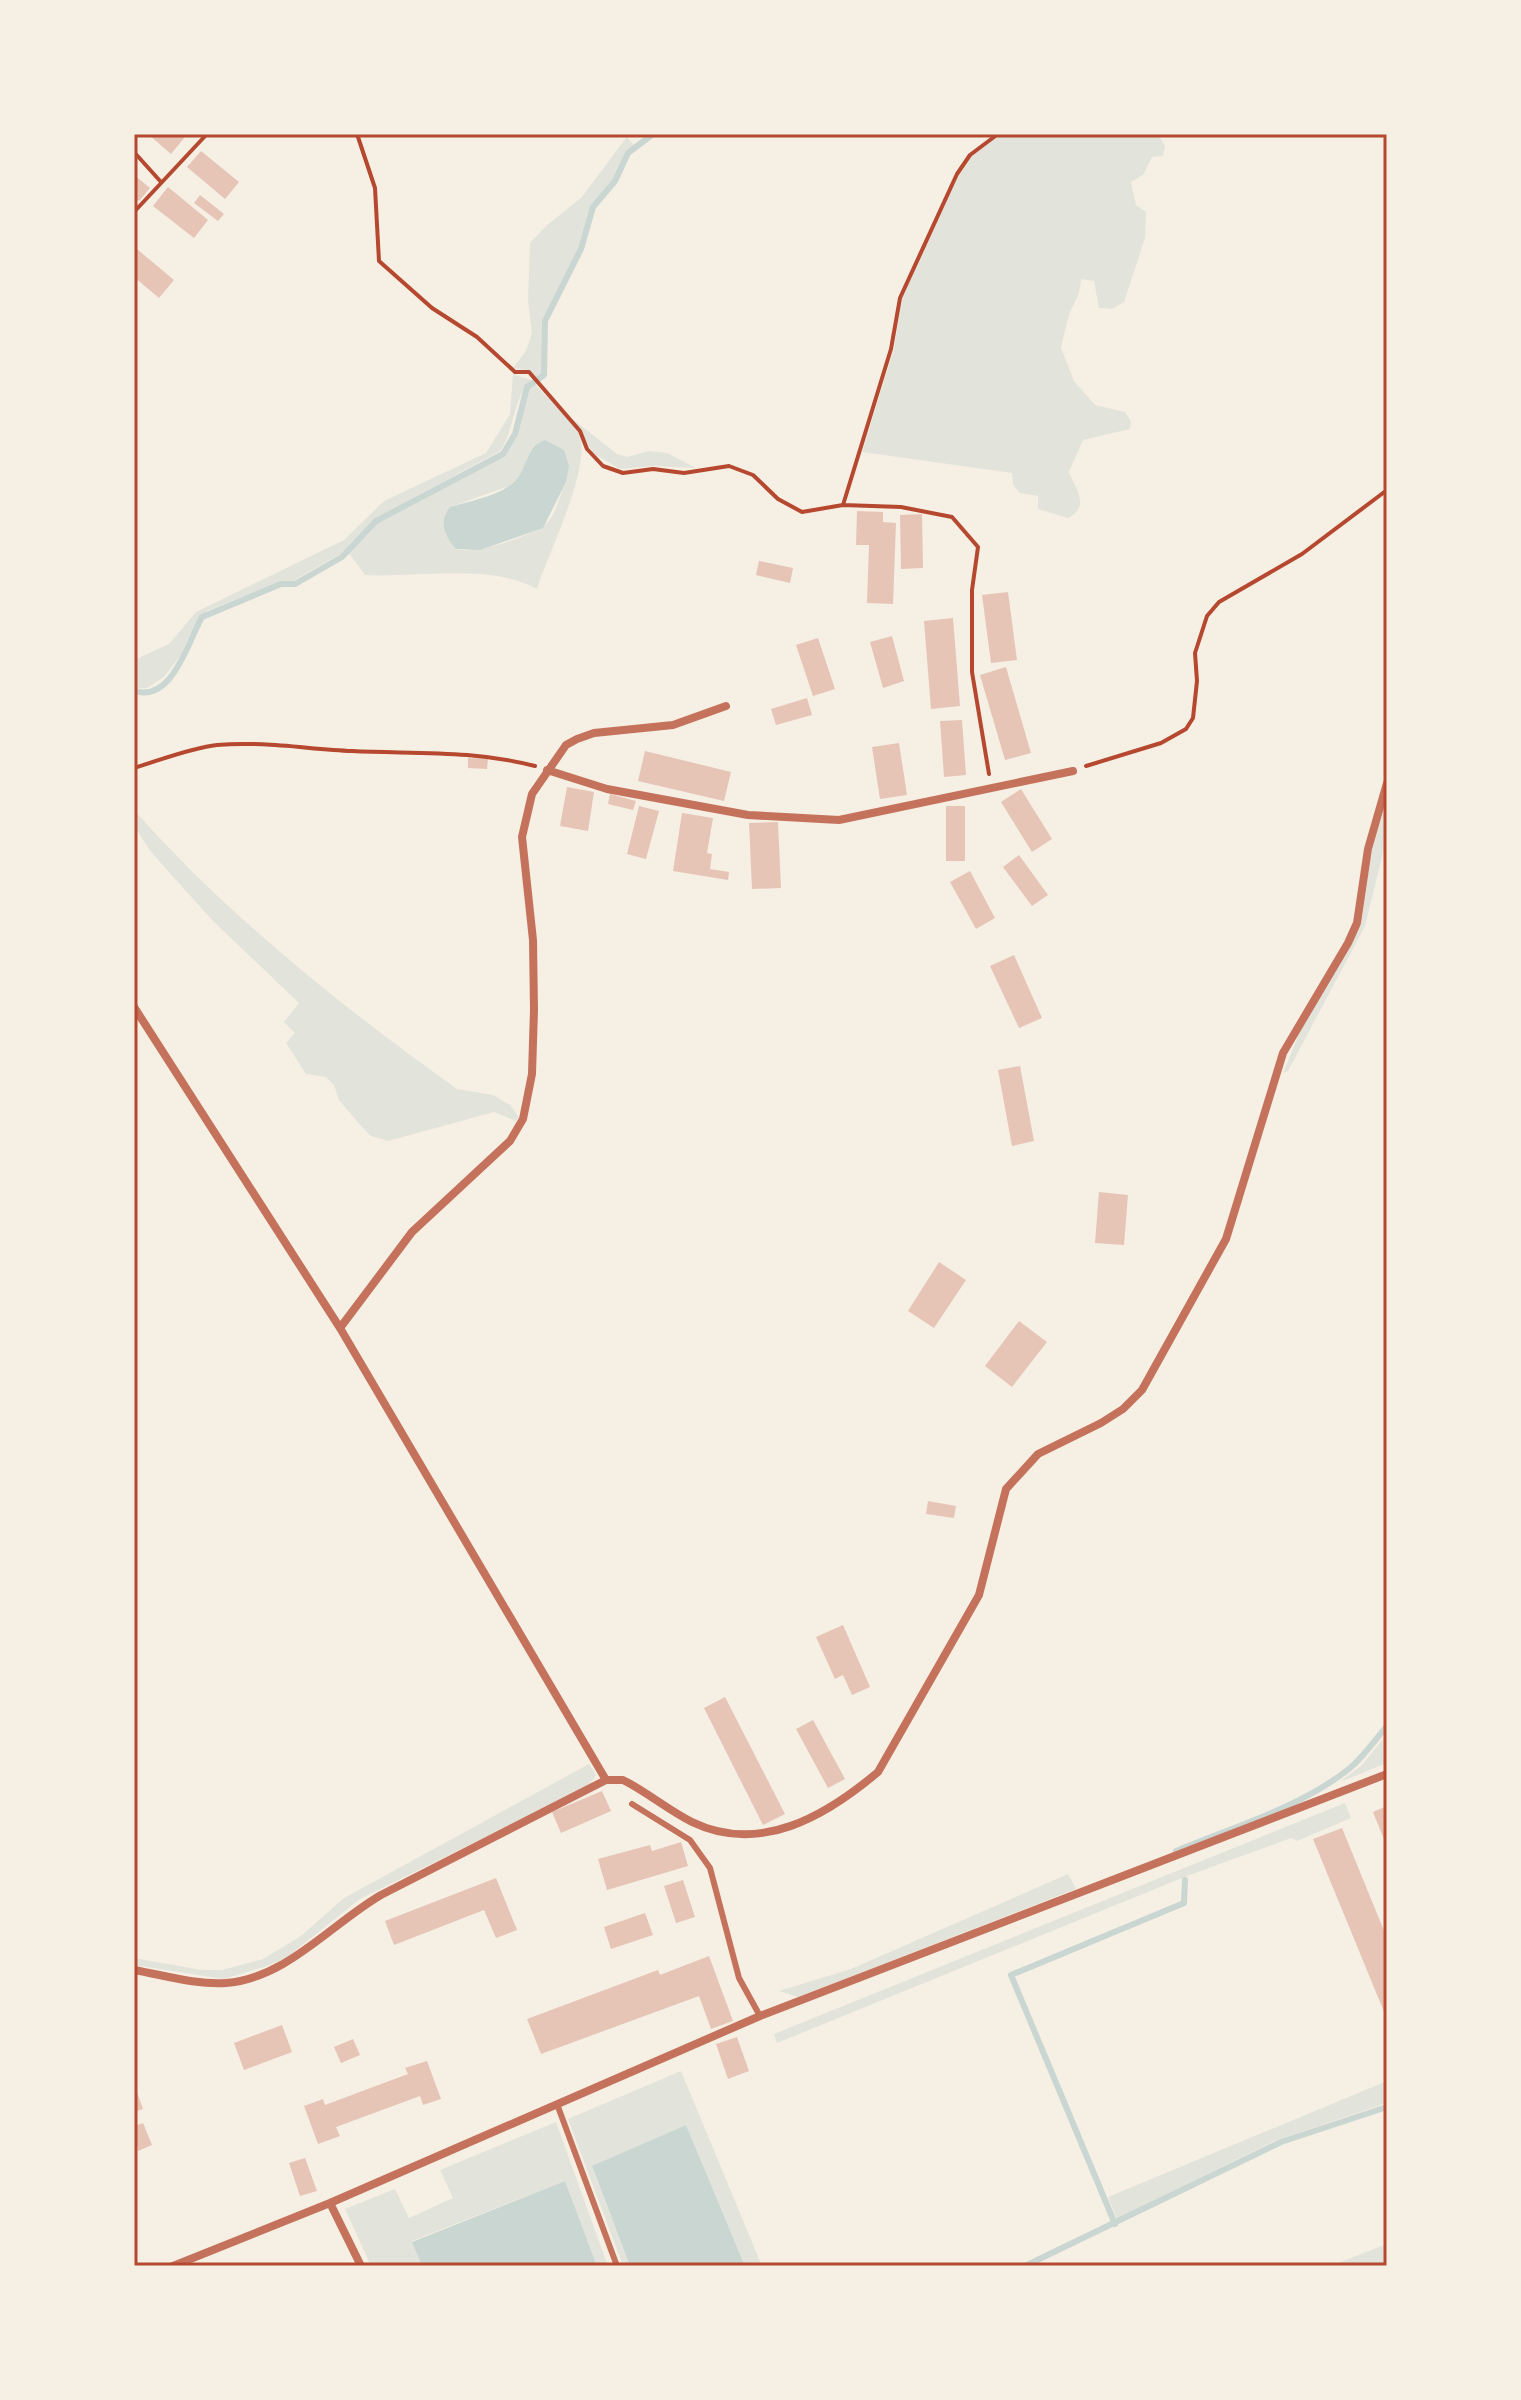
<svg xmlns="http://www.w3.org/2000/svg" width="1521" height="2400" viewBox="0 0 1521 2400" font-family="Arial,sans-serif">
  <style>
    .green { fill: #e2e4dc; fill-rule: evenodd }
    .water { fill: #c9d6d2 }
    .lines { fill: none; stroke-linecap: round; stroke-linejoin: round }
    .stream { stroke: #c9d6d2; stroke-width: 6 }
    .building { fill: #e6c5b7 }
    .path { stroke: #b5482f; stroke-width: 4 }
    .service { stroke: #c5725c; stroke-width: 6 }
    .minor { stroke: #c5725c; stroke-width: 8 }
    .neatline { fill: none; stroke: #b5482f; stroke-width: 3 }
  </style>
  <rect width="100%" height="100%" fill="#f6efe4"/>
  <!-- green -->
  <path class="green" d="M624,134L635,146L627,153L614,180L592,207L580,249L544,321L543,375L536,380L527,370L513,368L526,351L532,333L528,301L530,243L546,226L582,197L626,138Z
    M1001,134H1158L1165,146L1163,156L1152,157L1143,175L1131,182L1136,205L1146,212L1145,238L1124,302L1112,309L1099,308L1094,281L1081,279C1080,293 1077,298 1071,310C1068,316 1063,340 1061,348L1074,381L1095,405L1125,412L1131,421L1130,429L1083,440L1069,472C1075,488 1091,507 1068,518L1038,509V496L1020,493L1013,485L1012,473L862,452L894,349L902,298L959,175L972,156Z
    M513,374L531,380C513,398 515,430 500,451L374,519L342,553L293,581L277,583L207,611L196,622L180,656L164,677L147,688L134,689V660L169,644L196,612L344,540L384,501L486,453L510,414Z
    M535,384C548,400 567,413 577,430C596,461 548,552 537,589C490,563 418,578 365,575L348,552L377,523L504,455L517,435L528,388ZM540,441L566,482C560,494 556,514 547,523C534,536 473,555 456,549C448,534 437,522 450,507L509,486L517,479Z
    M570,417L617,454L627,457L649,451L667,453L696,468L653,466L620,469L594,454Z
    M1387,799V837L1365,926L1288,1071L1283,1073L1301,1029L1361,925L1372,851Z
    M134,810C229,917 341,1006 457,1089L493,1095L510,1105L519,1117L516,1121L494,1112L388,1141L371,1136L361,1126L339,1100L334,1085L326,1077L306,1074L286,1043L295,1033L284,1022L299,1003L212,920L151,852L134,826Z
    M1387,1734V1763L1340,1782L1362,1765Z
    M589,1764L596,1775L588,1786L360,1899L286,1958L267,1966L224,1979L134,1965V1958L202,1970H222L263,1959L301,1936L344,1898Z
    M1345,1803L1351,1818L1297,1841L1291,1838L1187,1876L777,2043L774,2034Z
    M1068,1874L1076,1889L798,1997L779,1991L851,1969Z
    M681,2071L762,2266H745L686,2125L592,2167L630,2266H623L568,2119Z
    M1387,2081V2103L1274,2141L1117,2219L1108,2197Z
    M556,2122L608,2266H597L565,2181L412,2241L422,2266H371L345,2209L395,2189L409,2218L453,2198L440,2170Z
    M1387,2244V2266H1330Z"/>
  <!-- water -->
  <path class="water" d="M545,440L564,450L569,466L566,482L543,528L480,550L456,549C445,537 438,521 450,507C470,501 501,496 516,480C527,468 527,445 545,440Z
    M686,2125L745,2266H630L592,2166Z
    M565,2181L597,2266H422L412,2242Z"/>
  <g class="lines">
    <!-- stream -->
    <path class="stream" d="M134,691C173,703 188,641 202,617L281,584H295L342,557L376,521L503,454L515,434L527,387L544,375L545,321L581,249L593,207L615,181L628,153L653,134
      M1176,1851C1233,1827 1302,1807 1350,1768C1364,1756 1375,1740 1387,1726
      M1115,2224L1011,1975L1184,1903L1185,1880
      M1025,2266L1281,2142L1387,2107"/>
  </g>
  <!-- building -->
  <path class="building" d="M148,134H182L185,137L171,154Z
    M201,151L239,182L225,199L187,167Z
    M134,175L150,188L139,201L134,197Z
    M168,187L208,220L194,238L153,206Z
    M200,195L224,214L218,221L194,203Z
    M137,249L174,280L159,298L134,277V253Z
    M857,511L883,512V522L896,523L893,604L867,603L869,545H856Z
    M922,514L923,568L901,569L900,515Z
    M759,561L793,568L790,583L756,575Z
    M1008,592L1017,660L991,663L982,595Z
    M953,618L960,706L931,709L924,621Z
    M892,636L904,681L883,688L870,642Z
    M818,638L835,689L813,696L796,645Z
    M1006,667L1031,753L1005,760L980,675Z
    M807,698L812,715L776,725L771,709Z
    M962,720L966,775L944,777L940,721Z
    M899,743L907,795L880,799L872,747Z
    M645,751L731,772L724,801L638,781Z
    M468,758L488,759L487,769L468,768Z
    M567,787L594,792L588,831L560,826Z
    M1021,789L1052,839L1032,852L1001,802Z
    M610,794L636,801L633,810L608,804Z
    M639,806L659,811L646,859L627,854Z
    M946,806H965V861H946Z
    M682,813L713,818L707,853L712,854L710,869L729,872L728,880L673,871Z
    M778,822L781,888L752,889L749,823Z
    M1019,855L1048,895L1032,906L1003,867Z
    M970,871L995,918L976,929L950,882Z
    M1014,955L1042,1018L1019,1028L990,966Z
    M1020,1066L1034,1141L1012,1146L998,1070Z
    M1099,1192L1128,1195L1124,1245L1095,1243Z
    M939,1262L966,1280L934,1328L908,1311Z
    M1019,1321L1047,1342L1012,1387L985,1366Z
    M928,1501L956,1506L954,1518L926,1514Z
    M843,1625L870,1687L852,1695L843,1675L835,1679L816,1637Z
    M725,1697L785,1814L763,1825L704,1708Z
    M813,1720L845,1779L828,1788L796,1729Z
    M602,1791L611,1811L561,1833L552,1812Z
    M1387,1806V1847L1373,1812Z
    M1342,1828L1387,1938V2019L1313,1839Z
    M681,1842L688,1866L607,1890L598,1859L650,1845L652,1851Z
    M496,1878L517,1930L496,1938L484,1910L394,1945L385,1921Z
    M683,1880L695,1917L676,1923L664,1886Z
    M645,1913L653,1935L611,1949L604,1927Z
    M709,1956L733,2021L711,2029L699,1996L541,2054L527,2019L658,1970L660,1975Z
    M282,2025L292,2052L244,2070L234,2043Z
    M737,2037L749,2071L728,2079L716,2044Z
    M353,2039L360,2055L341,2063L334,2047Z
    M427,2061L441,2099L423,2105L420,2096L336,2127L340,2136L318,2144L304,2106L323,2099L325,2105L408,2074L405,2068Z
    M134,2084L143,2109L134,2112Z
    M143,2123L152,2145L138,2151L134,2126Z
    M305,2158L317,2191L300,2196L289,2163Z"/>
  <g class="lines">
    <!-- path -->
    <path class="path" d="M357,134L375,188L379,261L432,308L477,337L515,372H529L580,431L587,449L603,466L623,473L653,469L684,473L729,466L753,475L778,499L802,512L843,505L901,507L952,517L978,547L972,590V672L989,774
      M134,152L161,182
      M134,212L207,134
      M843,505L891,349L900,298L957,174L970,155L998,134
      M1086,766L1161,743L1186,729L1193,718L1197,681L1195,653L1207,616L1219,602L1302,554L1387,490
      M134,768C161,760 190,748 217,745C262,741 307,749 352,751C415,754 473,750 535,766"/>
    <!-- service -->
    <path class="service" d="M632,1804L690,1840L710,1868L739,1978L760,2016
      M557,2104L617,2266"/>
    <!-- minor -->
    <path class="minor" d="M547,770L607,789L748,815L839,820L1073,771
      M134,1007L340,1328L606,1780
      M340,1328L412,1232L510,1141L523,1119L532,1074L534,1010L533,940L522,837L532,794L566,745L577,739L594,733L673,725L726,706
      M134,1970C163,1975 196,1985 226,1983C287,1978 331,1924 381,1895L606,1780H623C647,1792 668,1810 692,1822C760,1855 826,1816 878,1772L979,1595L1006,1489L1038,1454L1101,1423L1123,1409L1142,1390L1226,1239L1283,1053L1348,943L1357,923L1368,849L1387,783
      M330,2203L361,2266
      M173,2266L330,2203L760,2016L1387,1774"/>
  </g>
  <!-- border -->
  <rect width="1521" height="2400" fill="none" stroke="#f6efe4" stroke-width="272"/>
  <rect x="136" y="136" width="1249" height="2128" class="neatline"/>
</svg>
